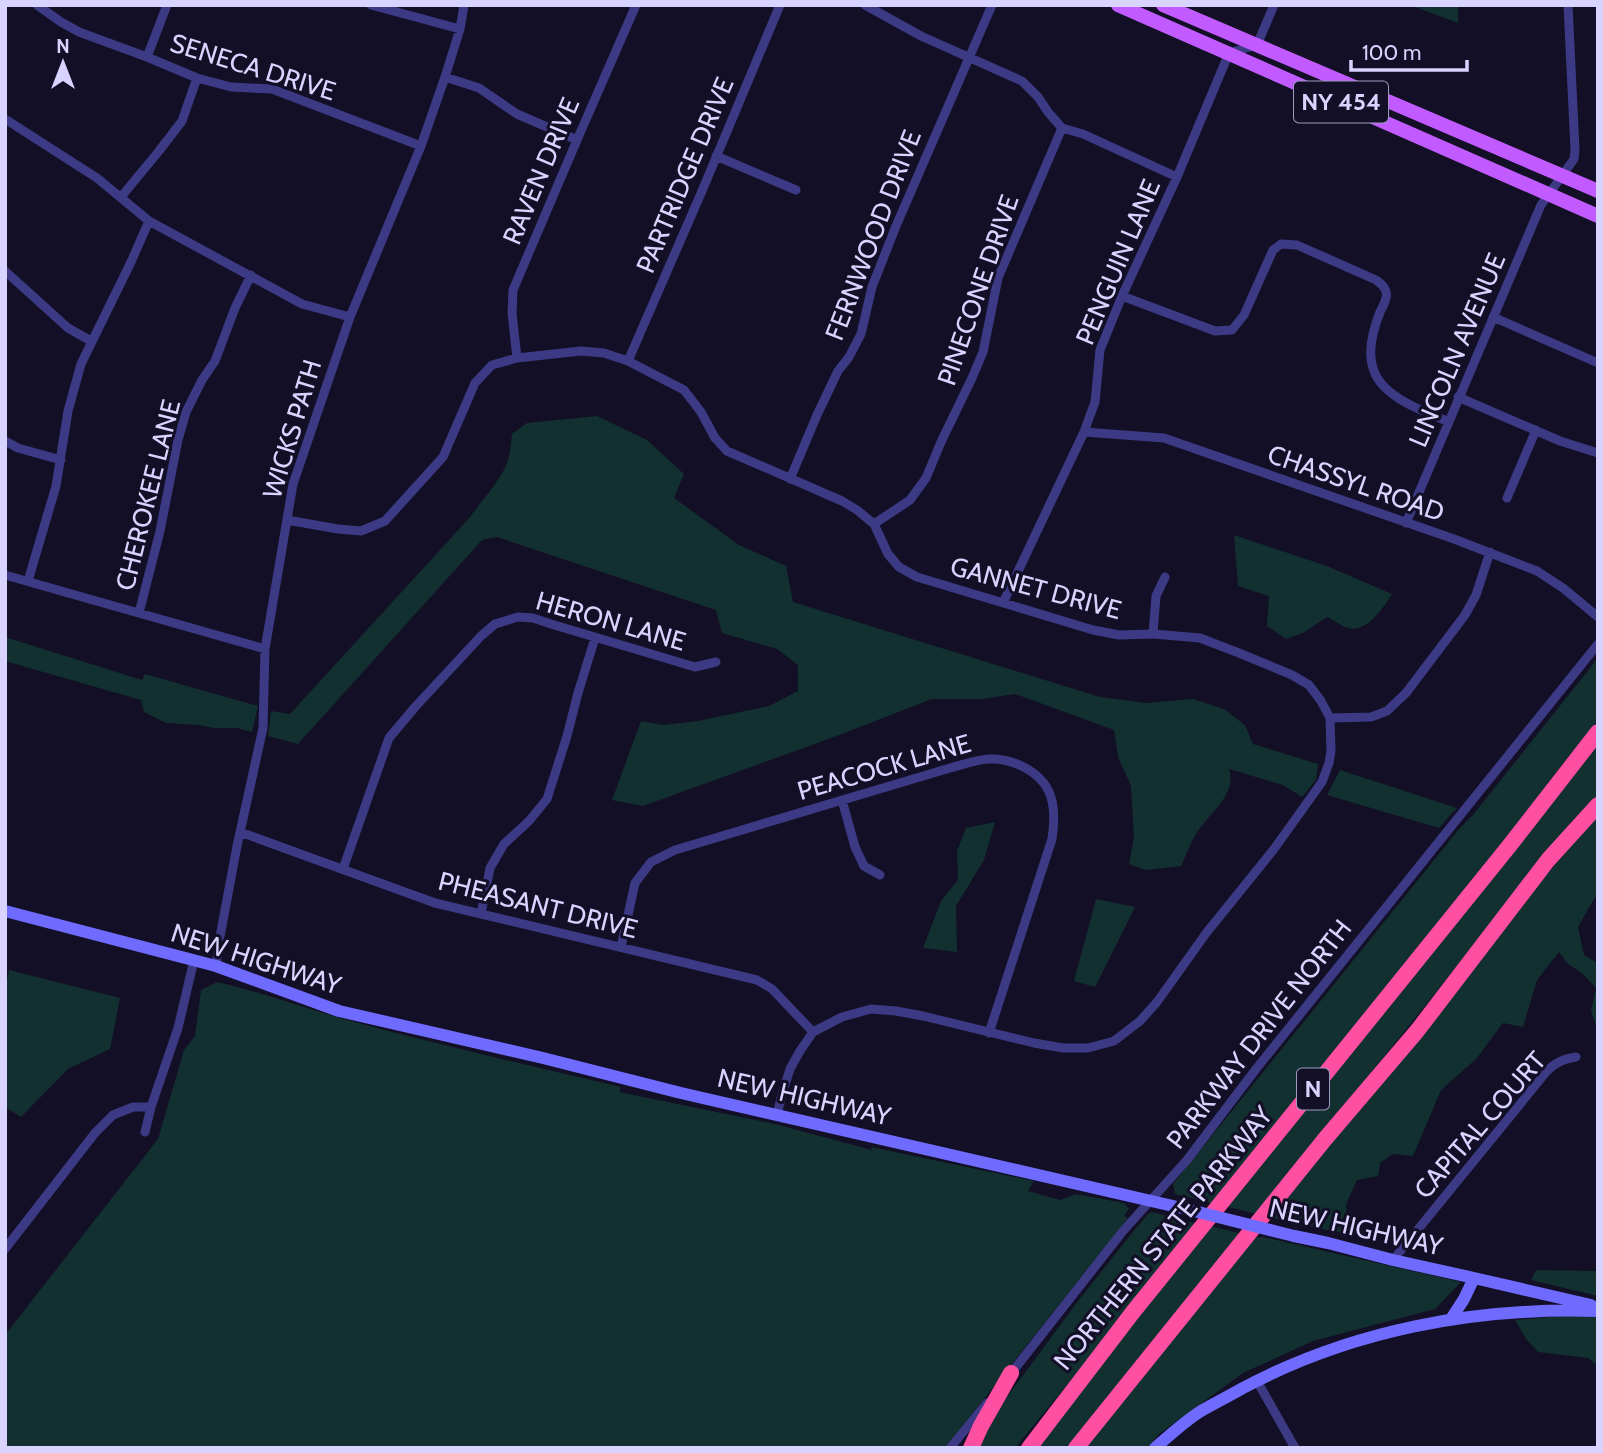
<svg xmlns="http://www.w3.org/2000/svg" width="1603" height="1453" viewBox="0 0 1603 1453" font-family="Cabin,sans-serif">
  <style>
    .green { fill: #12302f }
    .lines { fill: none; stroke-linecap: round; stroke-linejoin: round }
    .street { stroke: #3d3a85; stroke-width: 9 }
    .secondary { stroke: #6f6bff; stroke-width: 12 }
    .primary { stroke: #c25bff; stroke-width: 14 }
    .highway { stroke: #ff4fa3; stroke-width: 16 }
    .secondary-bridge { stroke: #6f6bff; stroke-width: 12 }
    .labels { text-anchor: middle; stroke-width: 6; stroke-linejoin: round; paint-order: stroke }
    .shield { fill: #130f26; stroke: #9e99be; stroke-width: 2 }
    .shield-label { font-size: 24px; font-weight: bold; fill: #d9d4ff }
    .street-label { font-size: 26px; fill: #d9d4ff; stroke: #130f26 }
  </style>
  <rect width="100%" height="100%" fill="#130f26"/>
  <!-- green -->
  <path class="green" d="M1410,5H1458V23Z
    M597,416L647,440L684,474L674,498L739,545L786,566L793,602L1100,697L1146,703L1193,699L1224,709L1245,725L1253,744L1318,764L1316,780L1302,797L1283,785L1229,769C1237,794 1211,812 1198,831C1191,841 1187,854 1181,866L1145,870L1129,864L1134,837L1131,786L1118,757L1114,730L1015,694L982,699H932L834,737L643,806L612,800L641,721L663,725L698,721L769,706L798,691V665L777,649L722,633L716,610L497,537L482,540L298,744L268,736L271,711L290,714L471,516C483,498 499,483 507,463C510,454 511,443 512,434L527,423Z
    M1234,535L1327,566L1392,594C1383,608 1367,633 1348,628C1341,626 1334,620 1327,617L1303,633L1286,639L1267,626L1269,596L1238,586Z
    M5,637L142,680L145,674L258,706L252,732L237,728H214L199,725L166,723L144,712L141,700L5,661Z
    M1598,658V720L1557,771L1498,851L1214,1204L1175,1194L1173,1184L1459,829L1472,816Z
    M1598,744V795L1567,830L1257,1214L1224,1206Z
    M1340,770L1457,808L1439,828L1327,795Z
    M1598,812V898L1595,897L1578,927L1584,955L1598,963V1031L1591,1011L1596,988L1582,973L1568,964L1559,952L1537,980L1523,1027L1503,1023L1476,1059L1441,1090L1413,1156L1393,1154L1380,1163L1378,1176L1357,1180L1346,1204L1347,1220L1364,1231L1355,1235L1332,1231L1267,1217Z
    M995,822L984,860L956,906L957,952L923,948L941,901L958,880L957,851L966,828Z
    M1096,899L1135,907L1095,987L1074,981Z
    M9,970L120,998L110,1049L68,1069L21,1117L5,1107V990Z
    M217,982C262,992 306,1009 351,1021C440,1045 531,1066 621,1087L619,1092L775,1124L872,1150L871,1147L1034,1181L1028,1191L1060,1200L1076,1194L1124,1203L1129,1209L1124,1216L1128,1218L945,1448H5V1335L158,1139L184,1050L195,1036L201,990Z
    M1152,1212L1199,1224L1015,1448H975L987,1424L1078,1301L1132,1233L1148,1214Z
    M1210,1226L1243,1234L1069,1448H1031Z
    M1254,1237H1263L1461,1282L1435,1309L1313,1341L1243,1373L1159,1434L1147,1448H1082Z
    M1536,1270L1598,1271V1296L1531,1280Z
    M1574,1315L1598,1316V1366L1588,1358L1538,1352L1526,1339L1515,1320Z"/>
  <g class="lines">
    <!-- street -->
    <path class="street" d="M37,5L61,22L79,32L147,57L197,78L231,87L272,89L421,146
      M371,5L460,29
      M865,5L921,36L1022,81L1038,97L1048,112L1062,128L1083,134L1177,177
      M147,57L167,5
      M445,77L479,88L517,114L577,140
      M5,119L97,178L149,221L302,304L350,317
      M716,156L796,190
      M121,197L159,151L182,121L197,78
      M5,271L68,328L91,341
      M1122,296L1215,331L1232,330L1244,315L1273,250L1281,244L1297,245L1376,280C1380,283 1385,286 1386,292C1388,298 1383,306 1380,312C1369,340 1363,371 1390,392C1407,406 1429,413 1449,422
      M1493,317L1598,363
      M517,358L512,313L513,290L577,140L636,5
      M628,361L702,191L780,5
      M1458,397L1560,441L1598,453
      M1084,432L1164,438L1454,539L1537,571L1563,588L1598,617
      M5,441L18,448L61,460
      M790,479L817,415L838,371L849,357L861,334L872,287L896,226L992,5
      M1507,498L1536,430
      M287,520L338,529L361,531L385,521L443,457L475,383L492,365L517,358L581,351L604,353L628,361L684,390L701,412L715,438L727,451L842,501L857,510L874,524L888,554L899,567L917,577L1093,630L1119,635L1153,634L1200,638L1239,653L1292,675L1309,685L1321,701L1330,718L1331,751L1329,763L1322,782L1274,849L1207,932L1157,1002L1140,1021L1114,1041L1088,1048H1063L1034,1043L923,1016L896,1011L871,1009L842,1017L813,1032L800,1051L790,1069L783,1091L777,1114
      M1406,523L1541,205L1574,159L1575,150L1568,5
      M874,524L910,500L926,478L941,442L972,378L983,352L998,278L1062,128
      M5,575L265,649
      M28,581L56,486L68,411L81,364L131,262L149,221
      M1003,603L1084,432L1095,402L1100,350L1122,296L1177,177L1229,53L1257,45L1274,5
      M139,613L160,531L178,440L186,412L202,380L215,361L235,308L251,275
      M1153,634L1156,596L1165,577
      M1330,718L1371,717L1387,711L1406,693L1465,615L1476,595L1490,552
      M842,800L855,847L864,866L880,875
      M240,832L435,903L757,980L772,989L813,1032
      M343,869L389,738L416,706L481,636L495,624L518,617L533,618L551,624L695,667L716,662
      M481,914L490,868L504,844L529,821L547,799L567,736L578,693L595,638
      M621,947L635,883L651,862L675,850L950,768C962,765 975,760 988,759C1014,758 1046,773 1052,801C1055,814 1054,826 1052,839L989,1033
      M216,966L219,942L237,846L263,728L265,649L293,484L350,317L421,146L445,77L460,29L464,5
      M145,1132L151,1107L178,1028L194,960
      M5,1249L95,1133L113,1115L133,1107H151
      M1393,1260L1547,1071C1556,1062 1564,1059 1576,1057
      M1009,1376L1123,1231L1187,1160L1256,1069L1598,644
      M1257,1381L1295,1448
      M950,1448L987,1403"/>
    <!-- secondary -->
    <path class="secondary" d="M5,911L216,966L339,1011L543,1058L681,1093L1186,1209
      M1294,1236L1328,1243L1393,1260L1474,1278L1591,1305
      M1451,1319L1464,1299L1474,1278
      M1155,1448C1170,1435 1185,1421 1201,1411C1215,1403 1229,1396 1243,1388C1352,1330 1475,1307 1598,1311"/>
    <!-- primary -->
    <path class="primary" d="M1118,5L1598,216
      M1163,5L1598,191"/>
    <!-- highway -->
    <path class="highway" d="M971,1448L981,1426L1011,1373
      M1029,1448L1133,1312L1510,845L1598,732
      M1076,1448L1325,1139L1417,1031L1548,860L1598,805"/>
    <!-- secondary-bridge -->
    <path class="secondary-bridge" d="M1186,1209L1294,1236"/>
  </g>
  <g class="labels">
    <!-- shield labels -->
    <g class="shield">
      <rect x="1294" y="81.5" width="94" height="41" rx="5"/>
      <rect x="1297" y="1068.5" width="32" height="41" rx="5"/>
    </g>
    <g class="shield-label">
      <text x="1341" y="110">NY 454</text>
      <text x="1313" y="1097">N</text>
    </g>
    <!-- street labels -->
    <g class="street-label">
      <text transform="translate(253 67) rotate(17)" y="9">SENECA DRIVE</text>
      <text transform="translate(541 171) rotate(-67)" y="9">RAVEN DRIVE</text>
      <text transform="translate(685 175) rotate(-67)" y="9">PARTRIDGE DRIVE</text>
      <text transform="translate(873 235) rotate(-69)" y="9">FERNWOOD DRIVE</text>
      <text transform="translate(1118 262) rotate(-67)" y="9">PENGUIN LANE</text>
      <text transform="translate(978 290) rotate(-71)" y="9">PINECONE DRIVE</text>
      <text transform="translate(1457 350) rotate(-67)" y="9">LINCOLN AVENUE</text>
      <text transform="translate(292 429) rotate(-73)" y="9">WICKS PATH</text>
      <text transform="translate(1356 483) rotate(19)" y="9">CHASSYL ROAD</text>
      <text transform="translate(148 495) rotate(-76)" y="9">CHEROKEE LANE</text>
      <text transform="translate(1036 588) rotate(15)" y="9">GANNET DRIVE</text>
      <text transform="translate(611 621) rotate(16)" y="9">HERON LANE</text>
      <text transform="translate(884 767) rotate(-16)" y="9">PEACOCK LANE</text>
      <text transform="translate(538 905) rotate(14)" y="9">PHEASANT DRIVE</text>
      <text transform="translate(256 959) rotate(18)" y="9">NEW HIGHWAY</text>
      <text transform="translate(1259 1034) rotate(-52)" y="9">PARKWAY DRIVE NORTH</text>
      <text transform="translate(804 1097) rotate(13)" y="9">NEW HIGHWAY</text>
      <text transform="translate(1480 1125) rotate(-49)" y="9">CAPITAL COURT</text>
      <text transform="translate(1356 1227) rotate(13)" y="9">NEW HIGHWAY</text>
      <text transform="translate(1163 1238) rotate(-51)" y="9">NORTHERN STATE PARKWAY</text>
    </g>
  </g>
  <!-- border -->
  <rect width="1603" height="1453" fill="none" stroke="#d9d4ff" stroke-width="14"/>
  <!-- north arrow -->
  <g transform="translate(63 63)" stroke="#130f26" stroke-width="5" paint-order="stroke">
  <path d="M0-5L12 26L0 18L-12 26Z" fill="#d9d4ff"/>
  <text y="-10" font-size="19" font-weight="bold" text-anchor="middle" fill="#d9d4ff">N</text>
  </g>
  <!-- scale -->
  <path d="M1351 60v10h116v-10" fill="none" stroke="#d9d4ff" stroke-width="3.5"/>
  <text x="1362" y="60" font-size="21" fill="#d9d4ff" stroke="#130f26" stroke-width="5" paint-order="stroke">100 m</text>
</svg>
